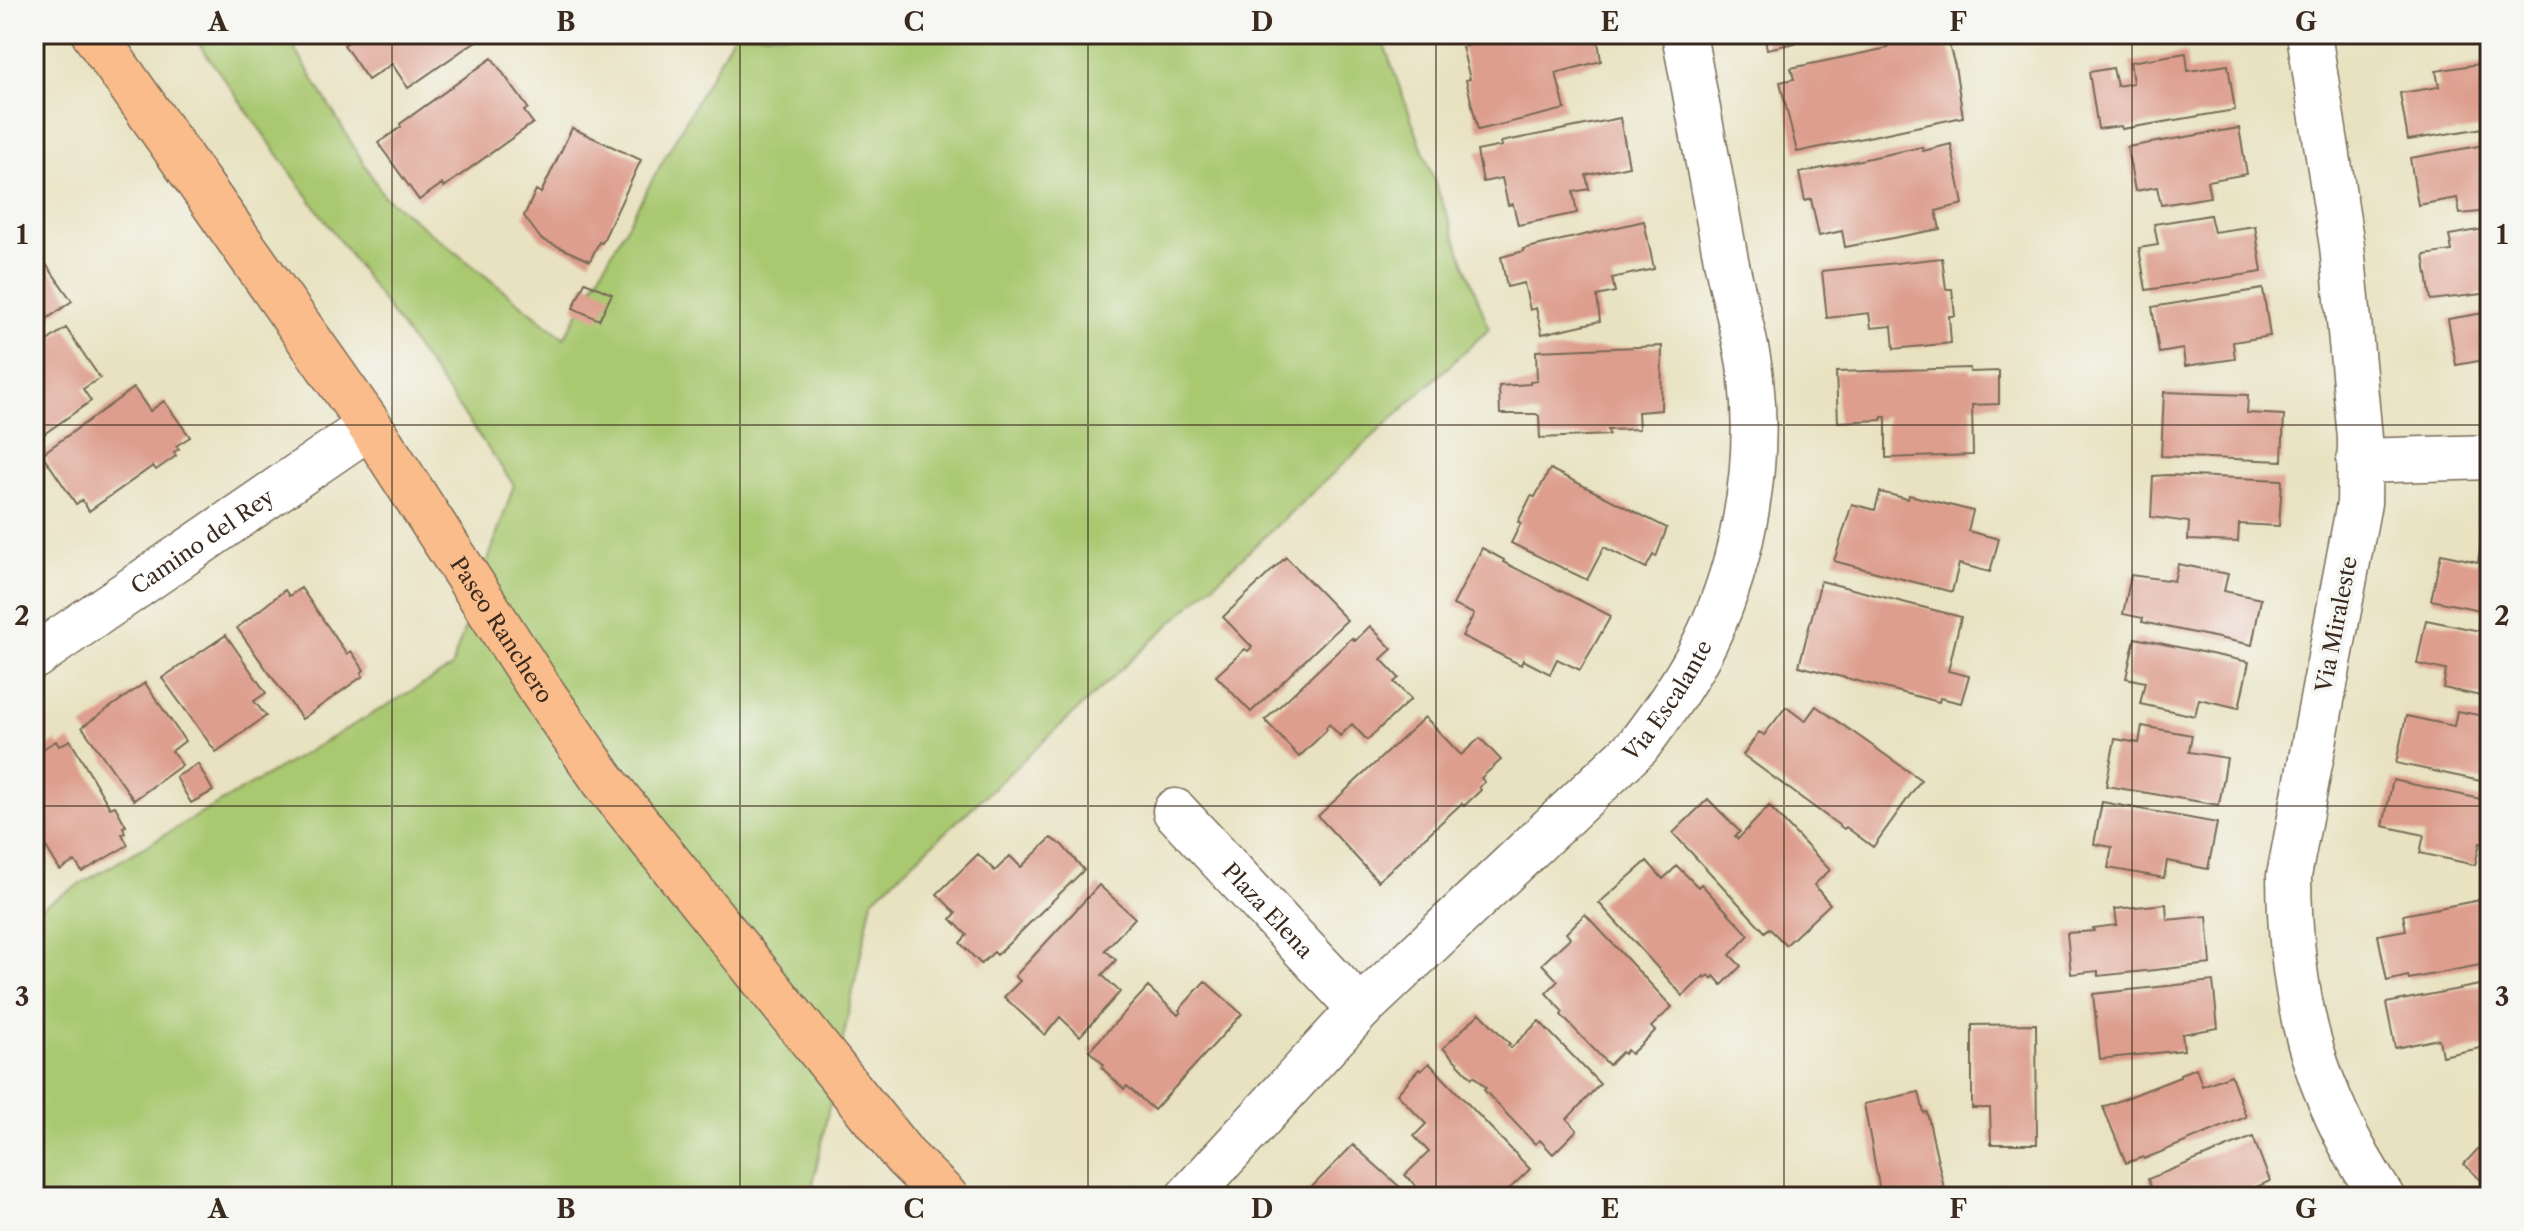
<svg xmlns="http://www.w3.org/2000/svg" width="2524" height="1231" viewBox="0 0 2524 1231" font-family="'Libre Caslon Text',serif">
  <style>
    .green { fill: #a9c870; stroke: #727947; stroke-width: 2 }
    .building { fill: #dd9e8d }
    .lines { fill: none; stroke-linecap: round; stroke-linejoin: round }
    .minor-casing { stroke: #786a57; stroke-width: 47 }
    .major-casing { stroke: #786a57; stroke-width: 47 }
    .minor { stroke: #fff; stroke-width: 44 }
    .major { stroke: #f9bc8a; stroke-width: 44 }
    .grid { fill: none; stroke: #3b2a1e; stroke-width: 2; stroke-opacity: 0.55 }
    .labels { text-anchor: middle; stroke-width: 8; stroke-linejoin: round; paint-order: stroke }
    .street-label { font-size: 22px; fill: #3b2a1e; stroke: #f6f6f2 }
    .neatline { fill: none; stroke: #3b2a1e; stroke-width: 3 }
    .grid-label { font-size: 26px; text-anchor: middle; font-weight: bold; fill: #3b2a1e }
  </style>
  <rect width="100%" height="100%" fill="#f6f6f2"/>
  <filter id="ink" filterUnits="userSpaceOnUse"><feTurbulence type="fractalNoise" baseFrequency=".0125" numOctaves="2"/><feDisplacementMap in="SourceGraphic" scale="16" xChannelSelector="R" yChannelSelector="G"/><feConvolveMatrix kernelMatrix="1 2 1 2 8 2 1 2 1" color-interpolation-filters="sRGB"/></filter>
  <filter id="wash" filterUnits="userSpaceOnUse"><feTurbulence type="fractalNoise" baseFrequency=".006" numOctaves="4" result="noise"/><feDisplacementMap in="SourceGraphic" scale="32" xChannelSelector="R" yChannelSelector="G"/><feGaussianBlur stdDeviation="1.8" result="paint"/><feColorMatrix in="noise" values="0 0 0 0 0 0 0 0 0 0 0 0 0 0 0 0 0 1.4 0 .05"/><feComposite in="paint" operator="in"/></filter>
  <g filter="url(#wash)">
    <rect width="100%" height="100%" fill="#e8e2c0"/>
    <!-- green -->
    <path class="green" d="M192,34H286L383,195L564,338L734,34H1380L1489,329L872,900L813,1184L803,1197H34V911L451,668L514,485Z"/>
    <g id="blocks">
      <!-- building -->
      <path class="building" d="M359,34H486L408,88L392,64L368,80L344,45Z
        M1518,34H1597L1601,61L1556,73L1565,109L1478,130L1466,80L1470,79L1462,47Z
        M1764,34H1832V35L1767,49Z
        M1946,35L1955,66L1963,117L1797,152L1780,82L1794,79L1791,68L1888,48L1887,44L1909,39L1910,43Z
        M2186,53L2188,71L2228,65L2235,110L2122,129L2121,126L2098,129L2089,72L2113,68L2117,86L2133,83L2130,62Z
        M492,58L528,108L524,111L533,123L444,187L442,184L419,200L378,143L401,127L400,124Z
        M2485,63L2488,80H2490V127L2408,140L2400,93L2439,87L2436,71Z
        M1620,118L1629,166L1586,175L1589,189L1573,192L1577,213L1518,225L1513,204L1508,205L1502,178L1483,182L1477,151L1502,146L1501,142Z
        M572,128L641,160L602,243L599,242L590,261L541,239L524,216L536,190L541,193Z
        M2239,128L2247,174L2207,181L2210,197L2161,205L2157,187L2135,191L2127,147Z
        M1951,144L1963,204L1936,211L1940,229L1845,247L1842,231L1819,236L1811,199L1805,201L1799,173L1922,147L1923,151Z
        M2490,144V211L2460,214L2457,198L2418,205L2410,158Z
        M2210,215L2214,232L2255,226L2262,272L2146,290L2139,248L2158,245L2154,224Z
        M1644,221L1654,269L1612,278L1615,292L1597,296L1600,321L1542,334L1536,308L1530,310L1524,283L1507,287L1501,257L1524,251L1523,249Z
        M2490,228V293L2431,300L2424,255L2452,251L2449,235Z
        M34,247L72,301L34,328Z
        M1942,258L1946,289H1952L1955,316H1949L1951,343L1894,349L1892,326L1871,328L1869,313L1827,318L1822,271Z
        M585,282L612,294L599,320L573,308Z
        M2263,289L2270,336L2233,342L2235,359L2185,366L2183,349L2159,353L2152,307Z
        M2490,312V359L2456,365L2448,319Z
        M66,328L100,378L83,389L91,401L34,441V350Z
        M1662,346L1661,410L1638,412L1639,429L1608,430L1609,435L1540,438L1539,416L1536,414H1500L1499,386L1530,384V382L1537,381L1536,351Z
        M1970,368V372L1999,371V404L1972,405L1973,455L1886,458V417H1882L1881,420L1838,422L1836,372Z
        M134,388L150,411L164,401L190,437L176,446L179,449L174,452L176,456L156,470L153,466L89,511L82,500L76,504L42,454Z
        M2164,392L2248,395L2247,413L2284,415L2282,461L2161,456Z
        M1550,469L1667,528L1656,557L1653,555L1646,568L1604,547L1587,580L1511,543L1521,523L1518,522L1531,496L1535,497Z
        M2168,475L2282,480L2279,526L2239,524L2238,542L2188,540L2189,522L2151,517L2153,476Z
        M1880,492L1908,499L1909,495L1973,511L1968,531L1999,539L1990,572L1959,564L1952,592L1834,561L1852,504L1875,510Z
        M2481,544L2490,546V612L2431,600L2441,554L2478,562Z
        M1482,548L1504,560L1503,562L1611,616L1580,670L1557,659L1550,674L1523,660L1521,665L1462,636L1474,614L1453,605Z
        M1286,557L1347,620L1251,712L1216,676L1245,649L1248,651L1252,647L1223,617Z
        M2178,564L2228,574L2224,591L2261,599L2252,645L2142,622L2143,618L2123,614L2131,575L2174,581Z
        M1821,581L1961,617L1948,671L1969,676L1961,703L1940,698L1939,702L1799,666Z
        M301,588L347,654L351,651L364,670L361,673L363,676L302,719L237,628L285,590L289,596Z
        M2426,620L2490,633V698L2443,688L2446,670L2417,664Z
        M1370,626L1392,649L1381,659L1399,678L1394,682L1411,699L1367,740L1352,724L1340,736L1329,724L1326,728L1327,730L1299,757L1265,720L1352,638L1355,641Z
        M226,635L266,693L254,701L266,716L216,752L162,678Z
        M2135,638L2249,662L2239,708L2199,699L2195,716L2140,704L2145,682L2126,678Z
        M145,683L185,741L172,751L182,765L134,800L82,727Z
        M1816,706L1921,780L1873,847L1846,827L1844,829L1743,755L1759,732L1764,735L1786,707L1805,721Z
        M2457,711L2490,717V783L2396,763L2406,716L2454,726Z
        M1425,717L1461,755L1480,738L1501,760L1481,778L1485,782L1479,787L1481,790L1464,806L1462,803L1378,881L1318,816Z
        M2142,726L2192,735L2189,752L2227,758L2219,805L2106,786L2115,739L2139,743Z
        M70,740L110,808L115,806L126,826L123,827L125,833L122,834L128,845L82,872L75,861L60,870L34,827V754L56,741L59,746Z
        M198,764L213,791L191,803L176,777Z
        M2393,780L2490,801V845L2480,843L2475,865L2420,853L2424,835L2383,826Z
        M1708,799L1740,832L1735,836L1738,839L1769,806L1830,870L1814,885L1830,904L1786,945L1769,928L1765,932L1673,833Z
        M2102,802L2217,823L2208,869L2167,861L2164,878L2108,868L2112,847L2094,844Z
        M1051,838L1062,845L1084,870L997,955L994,952L981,964L960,943L967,935L951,919L956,913L937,894L978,854L995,871L1010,856L1021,867Z
        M1647,861L1663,879L1677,866L1698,887L1701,884L1749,935L1730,955L1741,966L1722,985L1714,976L1712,979L1709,975L1705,979L1704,976L1683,996L1599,903Z
        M1099,885L1135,918L1105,950L1116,960L1102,975L1120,992L1080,1036L1060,1017L1045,1035L1004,997L1020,981L1015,976Z
        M2485,899L2490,925V963L2409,979L2408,976L2387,981L2378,935L2406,930L2403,915Z
        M2166,904L2167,920L2207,916L2211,964L2098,976V971L2071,974L2067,933L2094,931L2093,928L2117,925L2115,909Z
        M1585,914L1672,1007L1651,1027L1655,1031L1631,1054L1627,1050L1624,1054L1622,1052L1609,1065L1561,1015L1563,1012L1546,993L1558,981L1542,964L1570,938L1566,933Z
        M1205,981L1242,1014L1154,1110L1127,1086L1124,1089L1102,1068L1104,1065L1089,1051L1148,987L1178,1015L1181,1012L1179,1010Z
        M2213,981L2218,1028L2182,1034L2184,1050L2100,1059L2093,994Z
        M2490,983V1046L2442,1056L2439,1039L2395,1048L2386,1003Z
        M1480,1013L1510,1044L1508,1045L1511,1048L1539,1021L1600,1084L1567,1119L1577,1130L1553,1154L1540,1140L1535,1144L1484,1090L1486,1088L1474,1076L1472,1078L1443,1048Z
        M2036,1024L2037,1144H1991L1990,1108H1972V1025Z
        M1429,1063L1530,1169L1501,1197H1427L1405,1175L1429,1152L1414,1136L1426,1124L1397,1094L1419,1069L1421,1071Z
        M2196,1068L2202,1086L2231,1075L2246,1117L2144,1159L2143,1157L2126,1163L2103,1107L2180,1077V1074Z
        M1919,1092L1924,1113L1927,1112L1946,1197H1881L1864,1104Z
        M2490,1111V1132L2480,1122Z
        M2490,1136V1189L2464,1164Z
        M2253,1137L2270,1181L2234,1197H2155L2148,1179Z
        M1353,1145L1411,1197H1302Z
        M1871,1189L1877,1197H1852L1853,1192Z"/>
    </g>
  </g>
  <g filter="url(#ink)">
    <use href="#blocks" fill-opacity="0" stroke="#786a57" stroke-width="2"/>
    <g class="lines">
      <defs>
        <g id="minor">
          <path d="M2309,34L2342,246L2360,438L2359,503L2289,876C2290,1002 2313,1091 2382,1197"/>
          <path d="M2359,461L2490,457"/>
          <path id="s1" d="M34,657L370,426"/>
          <path id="s2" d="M1175,811L1360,1009"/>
          <path id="s3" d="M1188,1197L1360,1009L1638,746C1660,717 1681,688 1698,656C1742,574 1761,471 1751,379C1747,340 1734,300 1726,260C1712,185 1698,109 1684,34"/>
        </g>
        <g id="major">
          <path id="s4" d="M94,34L370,426L540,689L604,781L905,1157L946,1197"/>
        </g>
      </defs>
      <!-- minor casing -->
      <use href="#minor" class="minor-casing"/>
      <!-- major casing -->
      <use href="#major" class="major-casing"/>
      <!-- minor -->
      <use href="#minor" class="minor"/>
      <!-- major -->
      <use href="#major" class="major"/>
    </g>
  </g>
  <!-- grid -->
  <path class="grid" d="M392,34V1197M740,34V1197M1088,34V1197M1436,34V1197M1784,34V1197M2132,34V1197M34,425H2490M34,806H2490"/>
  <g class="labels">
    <!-- street labels -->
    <g class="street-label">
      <text dy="8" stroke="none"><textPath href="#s1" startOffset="204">Camino del Rey</textPath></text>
      <text transform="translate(2336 624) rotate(-79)" y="8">Via Miraleste</text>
      <text dy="8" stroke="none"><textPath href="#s4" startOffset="722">Paseo Ranchero</textPath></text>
      <text dy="8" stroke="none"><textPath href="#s3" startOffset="692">Via Escalante</textPath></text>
      <text dy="8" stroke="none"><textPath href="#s2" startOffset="136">Plaza Elena</textPath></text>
    </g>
  </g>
  <!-- margin -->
  <rect width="2524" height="1231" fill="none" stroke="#f6f6f2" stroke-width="88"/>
  <rect x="44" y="44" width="2436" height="1143" class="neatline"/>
  <g class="grid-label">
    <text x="218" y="31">A</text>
    <text x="566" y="31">B</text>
    <text x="914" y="31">C</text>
    <text x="1262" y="31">D</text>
    <text x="1610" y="31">E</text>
    <text x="1958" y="31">F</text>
    <text x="2306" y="31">G</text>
    <text x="22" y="244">1</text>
    <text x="2502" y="244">1</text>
    <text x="22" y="625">2</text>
    <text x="2502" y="625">2</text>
    <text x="22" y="1006">3</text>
    <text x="2502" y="1006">3</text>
    <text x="218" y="1218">A</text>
    <text x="566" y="1218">B</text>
    <text x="914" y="1218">C</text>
    <text x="1262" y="1218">D</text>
    <text x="1610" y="1218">E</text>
    <text x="1958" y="1218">F</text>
    <text x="2306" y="1218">G</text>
  </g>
</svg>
